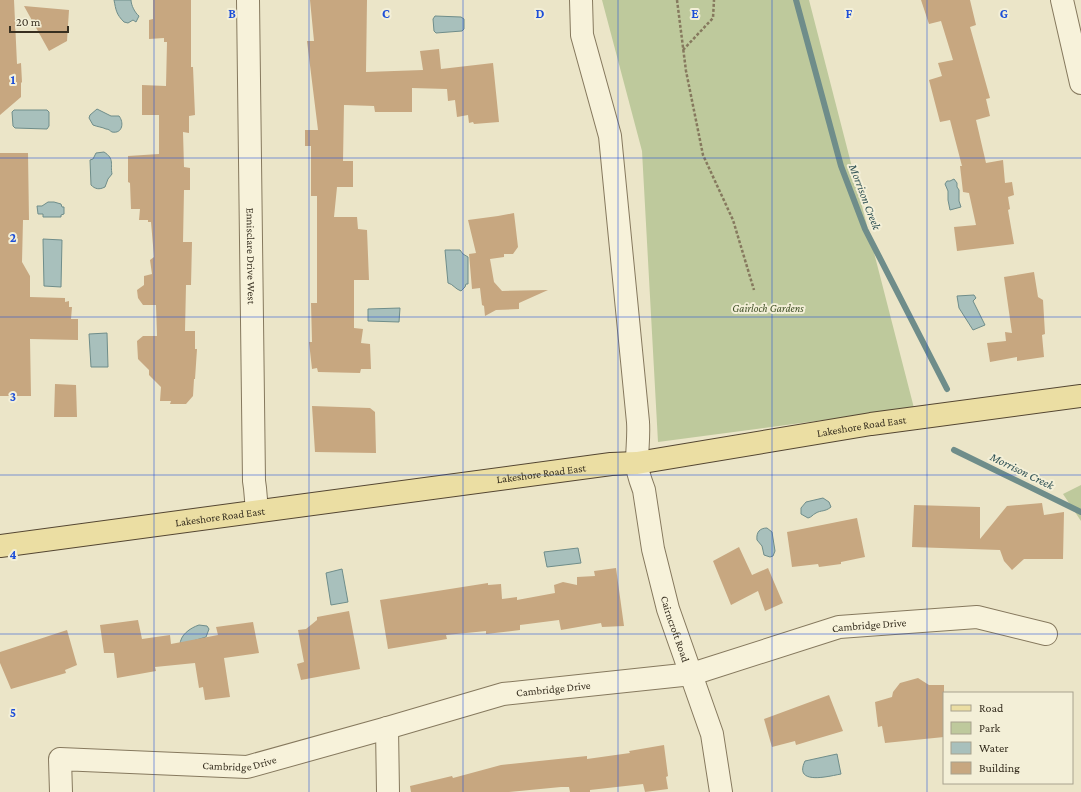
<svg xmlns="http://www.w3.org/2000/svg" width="1081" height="792" viewBox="0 0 1081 792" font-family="'Crimson Pro',serif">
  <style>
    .green { fill: #bec99c }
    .water { fill: #a8c0bc; stroke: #6f8d8a }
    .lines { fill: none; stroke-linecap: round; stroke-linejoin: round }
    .stream { stroke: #6f8d8a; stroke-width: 6 }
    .building { fill: #c7a780 }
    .street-casing { stroke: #86795e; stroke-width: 24 }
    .primary-casing { stroke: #544632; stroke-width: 24 }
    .path { stroke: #86795e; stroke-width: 2.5; stroke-dasharray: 3 2; stroke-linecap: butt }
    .street { stroke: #f7f2da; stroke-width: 22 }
    .primary { stroke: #ebdea3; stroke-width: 22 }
    .grid { fill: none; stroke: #1d4ed8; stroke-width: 1; stroke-opacity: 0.55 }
    .labels { text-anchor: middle; stroke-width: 4; stroke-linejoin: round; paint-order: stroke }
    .street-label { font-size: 11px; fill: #372f20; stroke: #f3efd7 }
    .park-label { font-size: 11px; font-style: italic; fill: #425229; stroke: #f3efd7 }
    .water-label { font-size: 12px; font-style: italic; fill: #315356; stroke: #f3efd7 }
    .grid-label { font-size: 13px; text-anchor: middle; font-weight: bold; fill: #1d4ed8; stroke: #f3efd7; stroke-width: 4; stroke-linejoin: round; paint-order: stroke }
  </style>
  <rect width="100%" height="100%" fill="#ebe5c8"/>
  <!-- green -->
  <path class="green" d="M602,0H809L914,408L658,442L642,151Z
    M1081,485V521L1063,494Z"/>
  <!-- water -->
  <path class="water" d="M114,0H131C131,5 135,13 139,16L136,22L133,20L128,23L124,22C116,14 116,10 114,0Z
    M435,16L461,17L464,19V29L462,31L436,33L434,31L433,19Z
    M97,109L111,116H119C124,122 123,134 112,132C110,131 109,129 106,129C102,127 98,127 93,125L89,118L90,115Z
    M14,110H47L49,112V126L47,129L15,128L13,126L12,112Z
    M104,152C115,159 110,164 112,174L108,179L105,187C99,190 95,189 91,185L90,160L93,159L96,153Z
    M954,179L957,183V187L959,190V201L961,207L950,210L948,200V191L945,184L947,181H950Z
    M48,202H54L61,204L62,207H64V214L61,215V217H43V214H38L37,206H42Z
    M43,239L62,240L61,287L44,286Z
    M445,250H460L463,254L468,257V284H466L465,287L461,291C455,289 453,284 448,283Z
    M974,295L976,298L973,301L985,325L973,330L959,308L957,296Z
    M400,308L399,322L368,321V309Z
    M107,333L108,367H91L89,334Z
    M823,498L829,502L831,507C825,512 821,510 816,513C812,515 812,517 808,518L801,514V508L806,502Z
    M767,528L772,532L775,551L773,556L770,557L764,555L762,546L757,540C756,532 760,528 767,528Z
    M578,548L581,563L547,567L544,552Z
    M342,569L348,602L331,605L326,573Z
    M199,625L207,626L209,629L206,637L180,645C180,635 190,628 199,625Z
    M837,754L841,774C830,776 793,786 805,761Z"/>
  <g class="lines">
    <!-- stream -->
    <path class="stream" d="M796,0L841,166L865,229L947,389
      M954,450L1081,512"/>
  </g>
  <!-- building -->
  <path class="building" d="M0,0H14L17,64L21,63L22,82L21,83V97L0,115Z
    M153,0H191V67H193L195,115L189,116V133L183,132L184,167L190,168V190H184L183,242H192L191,285H186L185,331H195V349H197L195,379H194L193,396L186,404H170L171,401H160L161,387L149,375V370L138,359L137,341L143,336H157L156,305H143L138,298L137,290L144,285V276L152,274L150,260L154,257L151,222H148V220H139L140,209H131L130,183L128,182V156L159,154V115H142V85L166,86L167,42H164V38L149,39V20L153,19Z
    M310,0H367L366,72L423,70L420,51L439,49L441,69L493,63L499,122L474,124L473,122L469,123L468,115L457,117L455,100L448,101L447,89L412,88V112H375L374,106L344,105L343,161H353V187H337L334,217H357L358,229L367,230L369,280H354V328L363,329L361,343L370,344L371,369H361L360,373L318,372L317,368L312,369L309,342H312L311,303H317V196H311V146H305V130H318L307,41H314Z
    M921,0H970L976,25L970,27L990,98L986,99L990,116L976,120L986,163L1003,160L1005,183L1012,182L1014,195L1008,197L1010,209L1008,210L1014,244L957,251L954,227L976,225L969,193L963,192L960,166H962L950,120L940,122L929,80L942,76L938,63L953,60L941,21L929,24Z
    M24,6L69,10L67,41L49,51Z
    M0,153H28L29,220H23L22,262L30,276V297L65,298V302L69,301V307H72L71,319H78V340L30,339L31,396H0Z
    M514,213L518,247L513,254H504V257L490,259L494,282L502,291L548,290L519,303V309L496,310L485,316L484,306L482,305L480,288L472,289L469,254L476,253L468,220L498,216Z
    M1034,272L1038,297L1043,300L1045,334L1042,335L1044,357L1017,361V357L990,362L987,343L1006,341L1005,332L1012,333L1004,277Z
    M55,384L76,385L77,417H54Z
    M312,406L370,408L375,412L376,453L315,452Z
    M1042,503L1044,515L1064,512L1063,559H1024L1012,570L1004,561L1000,550L912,547L914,505L980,507V539L1007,506Z
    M857,518L865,557L841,562V564L819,567L818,564L792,567L787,532Z
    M739,547L752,575L768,568L783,603L765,611L758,591L731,605L713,561Z
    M616,568L624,626L602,627L601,623L561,630L559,620L520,625V630L486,634V631L446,635L447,639L388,649L380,600L488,583V585L501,584L502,599L517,597V600L555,593L554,585L563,582L577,585V577L595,576L594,571Z
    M349,611L360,669L301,680L297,664L304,662L298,630L306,629L317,620V617Z
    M138,620L142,639L170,635L171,644L218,635L216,627L253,622L259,653L224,658L230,697L205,700L203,687L199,688L195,663L155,667L156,671L117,678L114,653H104L100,625Z
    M67,630L77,665L65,670L66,673L11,689L0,663V652Z
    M918,678L929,685H944V737L885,743L882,726L878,727L875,702L892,697L893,692L900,683Z
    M829,695L843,731L796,745L795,741L772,747L764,719Z
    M664,745L668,776L666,777L668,789L645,792L643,784L590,790V792H570L569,787H561L509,792H411L410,786L452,776L453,778L501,765L587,756V759L630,753L629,751Z"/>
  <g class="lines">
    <defs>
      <g id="street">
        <path id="s1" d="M248,0L254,481L255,488L257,511"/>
        <path id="s2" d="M581,0L582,35L610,136L638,422C639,436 637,449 637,463C637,472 641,482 644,490L653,549L668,609L712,734L721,792"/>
        <path d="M1062,0L1081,83"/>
        <path d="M387,728L388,792"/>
        <path id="s3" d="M61,792L60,759L247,767L387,728L503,694L692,674L839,627L977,617L1046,634"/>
      </g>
      <g id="primary">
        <path id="s4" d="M0,546L611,464L637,463L871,424L1081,396"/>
      </g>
    </defs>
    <!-- street casing -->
    <use href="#street" class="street-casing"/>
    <!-- primary casing -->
    <use href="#primary" class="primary-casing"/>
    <!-- path -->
    <path class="path" d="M677,0L686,71L703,155L733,220L754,290
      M683,50L713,18L714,0"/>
    <!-- street -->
    <use href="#street" class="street"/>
    <!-- primary -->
    <use href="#primary" class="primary"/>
  </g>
  <!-- grid -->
  <path class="grid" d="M154,0V792M309,0V792M463,0V792M618,0V792M772,0V792M927,0V792M0,158H1081M0,317H1081M0,475H1081M0,634H1081"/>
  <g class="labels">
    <!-- street labels -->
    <g class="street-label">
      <text dy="4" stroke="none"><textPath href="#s1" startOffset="256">Ennisclare Drive West</textPath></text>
      <text dy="4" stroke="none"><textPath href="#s4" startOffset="870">Lakeshore Road East</textPath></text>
      <text dy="4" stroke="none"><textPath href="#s4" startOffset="546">Lakeshore Road East</textPath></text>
      <text dy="4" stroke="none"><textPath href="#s4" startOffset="222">Lakeshore Road East</textPath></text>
      <text dy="4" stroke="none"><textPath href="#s3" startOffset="861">Cambridge Drive</textPath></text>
      <text dy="4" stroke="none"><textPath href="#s2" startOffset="639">Cairncroft Road</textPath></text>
      <text dy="4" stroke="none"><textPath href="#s3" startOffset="537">Cambridge Drive</textPath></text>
      <text dy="4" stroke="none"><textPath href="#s3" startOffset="213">Cambridge Drive</textPath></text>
    </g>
    <!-- park labels -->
    <g class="park-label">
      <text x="768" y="312">Gairloch Gardens</text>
    </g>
    <!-- water labels -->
    <g class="water-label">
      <text transform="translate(865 197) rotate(69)" y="4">Morrison Creek</text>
      <text transform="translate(1022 471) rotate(26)" y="4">Morrison Creek</text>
    </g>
  </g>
  <g class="grid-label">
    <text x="232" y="18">B</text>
    <text x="386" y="18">C</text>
    <text x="540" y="18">D</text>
    <text x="695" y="18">E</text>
    <text x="849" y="18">F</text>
    <text x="1004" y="18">G</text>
    <text x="13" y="84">1</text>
    <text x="13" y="242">2</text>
    <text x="13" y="401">3</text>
    <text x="13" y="559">4</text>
    <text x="13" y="717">5</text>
  </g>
  <!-- legend -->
  <rect x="943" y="692" width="130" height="92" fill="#f3efd7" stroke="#a8a28e"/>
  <rect x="951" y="705" width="20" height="6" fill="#ebdea3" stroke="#a8a28e"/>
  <text x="979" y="712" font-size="12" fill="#372f20">Road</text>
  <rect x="951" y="722" width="20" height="12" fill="#bec99c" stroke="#a8a28e"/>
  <text x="979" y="732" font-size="12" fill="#372f20">Park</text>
  <rect x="951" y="742" width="20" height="12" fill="#a8c0bc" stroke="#a8a28e"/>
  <text x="979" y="752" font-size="12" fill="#372f20">Water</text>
  <rect x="951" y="762" width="20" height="12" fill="#c7a780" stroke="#a8a28e"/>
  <text x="979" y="772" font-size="12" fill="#372f20">Building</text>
  <!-- scale -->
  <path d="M10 26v6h58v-6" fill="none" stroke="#372f20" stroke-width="2"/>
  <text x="16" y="26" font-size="12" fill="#372f20" stroke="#f3efd7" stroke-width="3" paint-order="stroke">20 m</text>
</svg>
